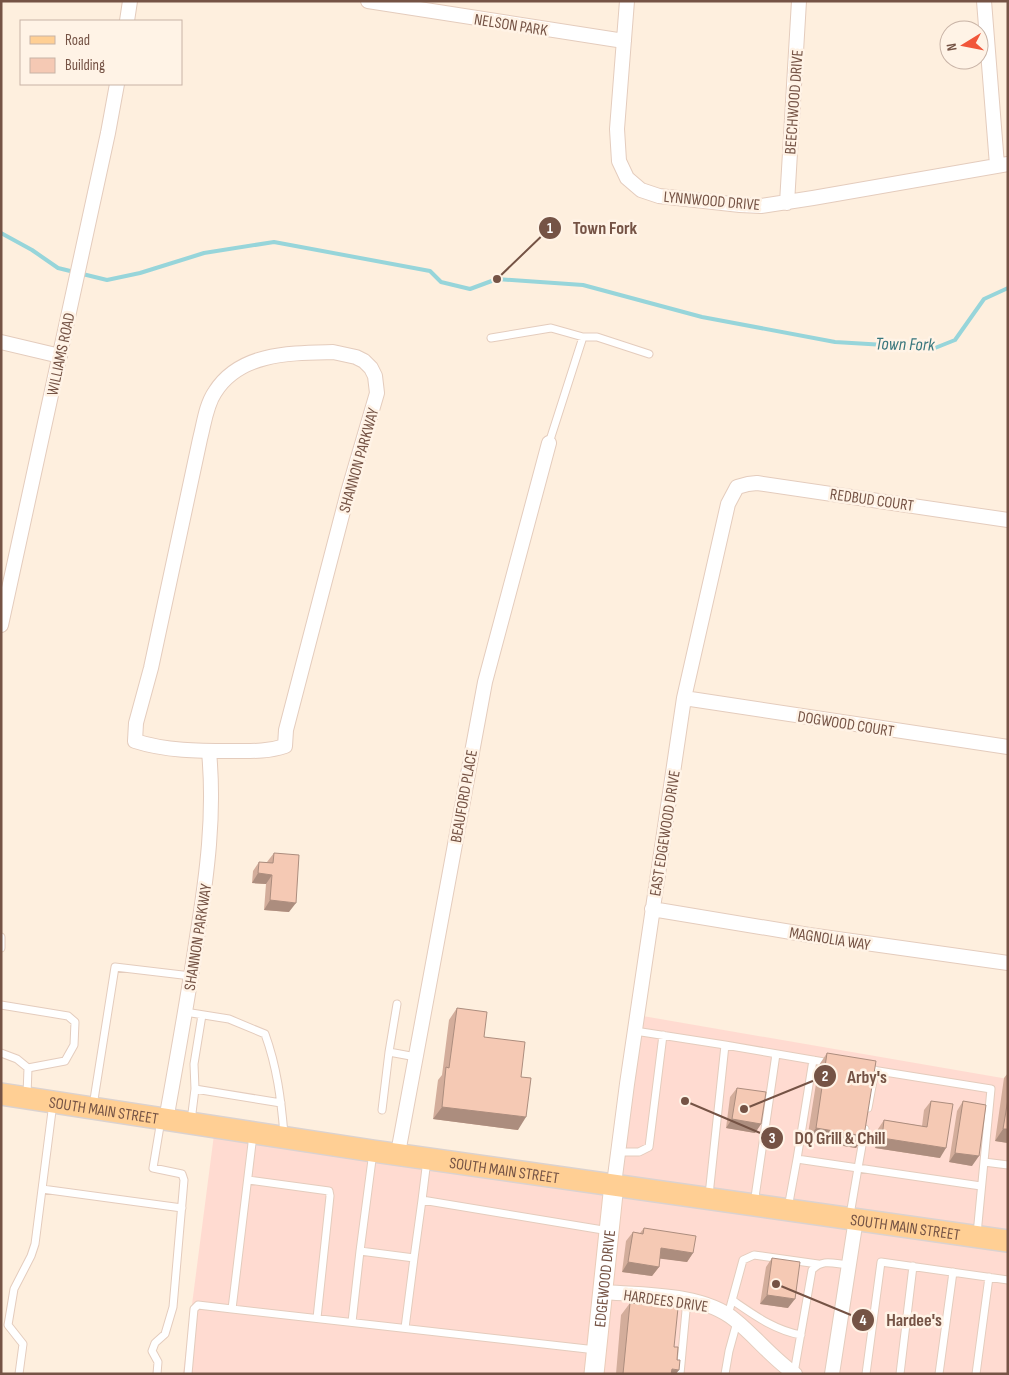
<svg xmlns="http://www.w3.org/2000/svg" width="1009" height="1375" viewBox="0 0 1009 1375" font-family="'Sofia Sans Condensed',sans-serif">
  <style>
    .commercial { fill: #ffdbd1 }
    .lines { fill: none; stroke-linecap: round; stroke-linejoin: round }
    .stream { stroke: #97d5da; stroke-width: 4 }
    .lane-casing { stroke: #e4ccbd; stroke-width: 9 }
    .street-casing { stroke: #e4ccbd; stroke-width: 16 }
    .secondary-casing { stroke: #eaccb9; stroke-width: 21 }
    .primary-casing { stroke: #dbd2cf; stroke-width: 24 }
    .lane { stroke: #fff; stroke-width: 7 }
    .street { stroke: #fff; stroke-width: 14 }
    .secondary { stroke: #fff; stroke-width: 19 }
    .primary { stroke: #ffcf94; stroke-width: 21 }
    .wall { fill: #d3ad9b }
    .shaded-wall { fill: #ac8d7e }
    .building { fill: #f5c9b4; stroke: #ac8d7e }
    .labels { text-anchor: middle; stroke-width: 5; stroke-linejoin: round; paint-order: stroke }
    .street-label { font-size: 16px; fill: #755345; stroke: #fff3e6 }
    .water-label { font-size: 18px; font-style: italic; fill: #38767c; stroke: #fff3e6 }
    .leader { fill: none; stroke: #755345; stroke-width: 2 }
    .callout-dot { fill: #755345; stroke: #fff3e6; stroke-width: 2 }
    .mark-label { font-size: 15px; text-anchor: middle; font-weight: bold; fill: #fff }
    .callout-label { font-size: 18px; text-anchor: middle; font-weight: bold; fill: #755345; stroke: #fff3e6; stroke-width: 5; stroke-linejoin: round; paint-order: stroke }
  </style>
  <rect width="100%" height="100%" fill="#feefde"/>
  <!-- commercial -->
  <path class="commercial" d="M637,1015L1008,1079V1374H183L215,1127L614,1184Z"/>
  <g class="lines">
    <!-- stream -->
    <path class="stream" d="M1,233L32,250L58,268L107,280L140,273L204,253L274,242L430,271L441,282L470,289L497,279L583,285L702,317L835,342L935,348L955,340L984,299L1008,288"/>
    <defs>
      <path id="lane" d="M491,338L551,328L583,337
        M549,443L583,337H597L649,354
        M1,937V948
        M1,1005L68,1016L75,1022L74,1045L65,1061L28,1068
        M185,1012L229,1019L265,1034C277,1067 281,1099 284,1134
        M635,1031L725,1045L709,1195
        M725,1045L830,1063
        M389,1052L397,1004
        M1,1053L17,1059L28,1068L27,1095
        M866,1069L991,1089L977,1234
        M195,1089L281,1103
        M93,1106L115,967L191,976
        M868,1108L875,1070
        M382,1110L389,1052L416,1057
        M191,1121L195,1089L194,1064L202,1015
        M865,1129L858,1168L981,1186
        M373,1152L360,1251L414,1258L422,1200
        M618,1152H639L649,1147L663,1035
        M797,1159L813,1060
        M427,1160L422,1200L609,1231
        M984,1162L1008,1165
        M248,1180L329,1191L330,1196L317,1318
        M42,1189L182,1208
        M754,1204L776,1054
        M788,1208L797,1159L858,1168L850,1215
        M732,1300C754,1315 774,1330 801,1335
        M232,1309L596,1350
        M728,1315L743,1260L754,1255L818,1264
        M352,1322L360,1251
        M405,1328L414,1258
        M794,1373L812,1270C823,1258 834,1264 849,1265
        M19,1374L23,1344L8,1325L14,1289L31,1256L35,1244L53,1103
        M157,1374L158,1362L152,1351L155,1343L165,1334L173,1307L184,1180L182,1174L153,1168L161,1120
        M188,1374L194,1309L198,1305L232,1309L253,1135
        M680,1374L687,1300
        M725,1374L729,1351L737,1322
        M866,1374L881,1262L1008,1280
        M900,1374L913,1266
        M939,1374L953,1272
        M976,1374L989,1277"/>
      <path id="street" d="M368,1L624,41
        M627,1L617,129L619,161L627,178L641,190L659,196L740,205L761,206L813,198L1008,164
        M984,1L997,165
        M127,21L130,1
        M787,203L799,1
        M1,342L60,356
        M333,352L356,357L364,361L371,368L375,376L377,393L348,492L286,730L285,746C267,752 250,751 231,751C199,751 166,751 135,741L136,723L151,668L200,439C204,424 206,405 215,392C240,352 292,353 333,352Z
        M1,625L108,133L117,84
        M684,698L1008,747
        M652,909L809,935L1008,963
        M166,1120C177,1059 188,998 197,937C207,875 215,814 209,752
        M398,1153L485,682L549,443
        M614,1184L627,1084L684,698L728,504L737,487L748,484L757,483L1008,520
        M602,1292C642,1295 703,1293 735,1320C756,1337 773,1359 795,1374
        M832,1374L856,1219"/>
      <g id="secondary">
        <path id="s1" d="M594,1374L614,1184"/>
      </g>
      <g id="primary">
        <path id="s2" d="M1,1094L373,1151L1008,1241"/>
      </g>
    </defs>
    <!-- lane casing -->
    <use href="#lane" class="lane-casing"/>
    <!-- street casing -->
    <use href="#street" class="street-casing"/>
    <!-- secondary casing -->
    <use href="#secondary" class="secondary-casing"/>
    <!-- primary casing -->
    <use href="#primary" class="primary-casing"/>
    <!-- lane -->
    <use href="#lane" class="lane"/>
    <!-- street -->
    <use href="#street" class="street"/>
    <!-- secondary -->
    <use href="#secondary" class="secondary"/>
    <!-- primary -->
    <use href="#primary" class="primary"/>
  </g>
  <!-- wall -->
  <path class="wall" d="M274,853L289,912L264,910L266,884L252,883L253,871L259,862H267Z
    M457,1008L521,1077L518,1130L433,1119L438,1080L442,1075L449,1020Z
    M827,1053L864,1136L856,1148L807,1140L819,1065Z
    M1008,1073V1143L995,1141L1004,1078Z
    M737,1088L761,1124L755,1133L726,1128L730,1097Z
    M931,1101L940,1158L875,1148L878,1129L884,1120L922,1126L924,1110Z
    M963,1101L972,1166L949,1162L957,1111Z
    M644,1228L693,1253L687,1262L660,1258L659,1267L652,1276L622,1272L626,1241L633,1232L640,1233Z
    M772,1258L788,1308L760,1304L766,1267Z
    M630,1303L676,1374H616L621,1315Z"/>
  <!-- shaded-wall -->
  <path class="shaded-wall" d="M258,873L272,875L266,884L252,883Z
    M270,900L296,903L289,912L264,910Z
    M442,1107L526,1117L518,1130L433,1119Z
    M732,1119L761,1124L755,1133L726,1128Z
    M816,1128L864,1136L856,1148L807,1140Z
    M1003,1129H1008V1143L995,1141Z
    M882,1138L946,1148L940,1158L875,1148Z
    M955,1153L979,1156L972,1166L949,1162Z
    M661,1248L693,1253L687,1262L655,1258Z
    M628,1262L659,1267L652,1276L622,1272Z
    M767,1295L795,1299L788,1308L760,1304Z
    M672,1369L679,1370L676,1374H668Z"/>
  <!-- building -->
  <path class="building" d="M274,853L299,855L296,903L270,900L272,875L258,873L259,862L273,863Z
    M457,1008L487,1012L484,1037L525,1042L521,1077L531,1078L526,1117L442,1107L446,1067L449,1068Z
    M827,1053L876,1061L864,1136L816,1128Z
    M737,1088L766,1092L761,1124L732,1119Z
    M1008,1099V1129H1003Z
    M931,1101L953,1104L946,1148L882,1138L884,1120L927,1127Z
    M963,1101L986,1105L979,1156L955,1153Z
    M644,1228L696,1236L693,1253L661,1248L659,1267L628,1262L633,1232L643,1234Z
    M772,1258L800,1262L795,1299L767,1295Z
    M630,1303L678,1308L674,1347H678L677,1360H680L679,1370L672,1369L671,1374H623Z"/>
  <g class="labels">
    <!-- street labels -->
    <g class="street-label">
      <text transform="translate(511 24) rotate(9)" y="6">NELSON PARK</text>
      <text transform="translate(793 102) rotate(-86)" y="6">BEECHWOOD DRIVE</text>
      <text transform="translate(712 200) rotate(5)" y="6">LYNNWOOD DRIVE</text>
      <text transform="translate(60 354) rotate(-78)" y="6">WILLIAMS ROAD</text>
      <text transform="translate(358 460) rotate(-74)" y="6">SHANNON PARKWAY</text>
      <text transform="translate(872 499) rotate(8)" y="6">REDBUD COURT</text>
      <text transform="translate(846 723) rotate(9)" y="6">DOGWOOD COURT</text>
      <text transform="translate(463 796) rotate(-80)" y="6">BEAUFORD PLACE</text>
      <text transform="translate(664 833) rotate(-81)" y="6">EAST EDGEWOOD DRIVE</text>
      <text transform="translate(197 937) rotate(-81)" y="6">SHANNON PARKWAY</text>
      <text transform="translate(830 938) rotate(9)" y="6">MAGNOLIA WAY</text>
      <text dy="6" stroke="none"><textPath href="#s2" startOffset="104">SOUTH MAIN STREET</textPath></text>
      <text dy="6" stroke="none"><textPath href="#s2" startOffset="509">SOUTH MAIN STREET</textPath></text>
      <text dy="6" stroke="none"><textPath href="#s2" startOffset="914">SOUTH MAIN STREET</textPath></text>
      <text dy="6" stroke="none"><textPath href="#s1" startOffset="96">EDGEWOOD DRIVE</textPath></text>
      <text transform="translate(666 1300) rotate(8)" y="6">HARDEES DRIVE</text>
    </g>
    <!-- water labels -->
    <g class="water-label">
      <text transform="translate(905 344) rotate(1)" y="6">Town Fork</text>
    </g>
  </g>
  <!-- callouts -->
  <path class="leader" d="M497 279L550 228M744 1109L825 1076M685 1101L772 1138M776 1284L863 1320"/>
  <g class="callout-dot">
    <circle cx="497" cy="279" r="5"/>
    <circle cx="744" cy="1109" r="5"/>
    <circle cx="685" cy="1101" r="5"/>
    <circle cx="776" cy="1284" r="5"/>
    <circle cx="550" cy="228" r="12"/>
    <circle cx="825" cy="1076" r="12"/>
    <circle cx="772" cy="1138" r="12"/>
    <circle cx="863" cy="1320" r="12"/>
  </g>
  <g class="mark-label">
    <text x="550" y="233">1</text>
    <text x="825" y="1081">2</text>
    <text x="772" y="1143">3</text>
    <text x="863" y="1325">4</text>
  </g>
  <g class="callout-label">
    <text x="605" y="234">Town Fork</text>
    <text x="867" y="1083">Arby's</text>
    <text x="840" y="1144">DQ Grill &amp; Chill</text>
    <text x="914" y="1326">Hardee's</text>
  </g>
  <!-- border -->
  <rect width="1009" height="1375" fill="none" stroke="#755345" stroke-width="5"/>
  <!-- legend -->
  <rect x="20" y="20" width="162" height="65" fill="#fff3e6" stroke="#c8b3a6"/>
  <rect x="30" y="36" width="25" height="8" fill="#ffcf94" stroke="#c8b3a6"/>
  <text x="65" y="45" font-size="15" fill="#755345">Road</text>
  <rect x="30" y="58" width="25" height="15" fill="#f5c9b4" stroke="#c8b3a6"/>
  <text x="65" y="70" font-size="15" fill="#755345">Building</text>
  <!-- north arrow -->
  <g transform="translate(964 45) rotate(260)"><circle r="24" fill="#fff3e6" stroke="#c8b3a6"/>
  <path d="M0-4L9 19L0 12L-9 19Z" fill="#f1563a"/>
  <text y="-8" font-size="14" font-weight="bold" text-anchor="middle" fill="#755345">N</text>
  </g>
</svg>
